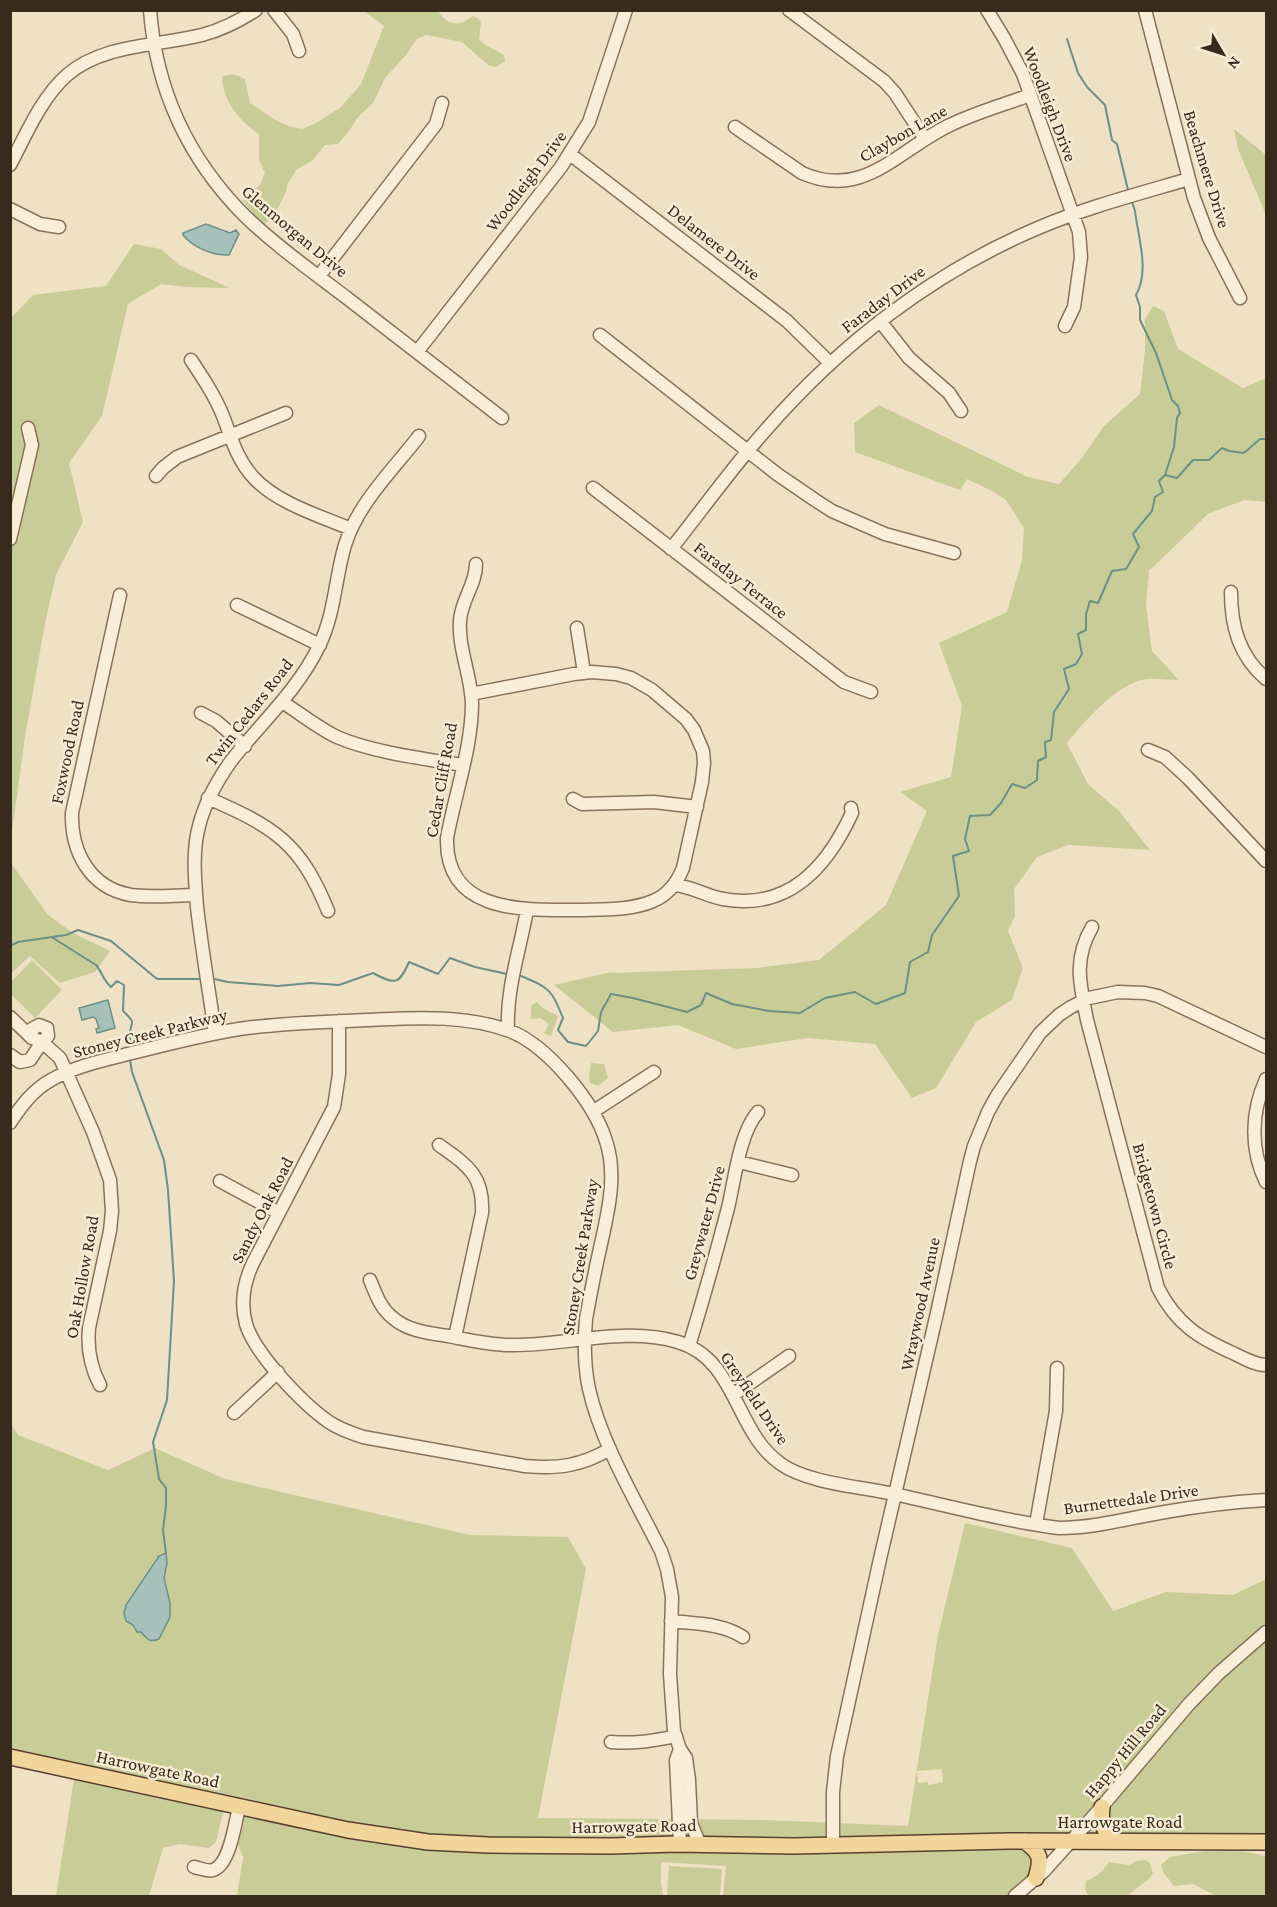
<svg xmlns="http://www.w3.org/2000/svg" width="1277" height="1907" viewBox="0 0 1277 1907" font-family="'Crimson Pro',serif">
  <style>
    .green { fill: #c8cd97; fill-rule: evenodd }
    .water { fill: #a5c1b9; stroke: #6c9086; stroke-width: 1.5 }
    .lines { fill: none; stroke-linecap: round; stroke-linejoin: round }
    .stream { stroke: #6c9086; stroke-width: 2 }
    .minor-casing { stroke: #89725a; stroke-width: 15 }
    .major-casing { stroke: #57402e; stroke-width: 18 }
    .minor { stroke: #f9eed7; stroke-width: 12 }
    .major { stroke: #f2d59b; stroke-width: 15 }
    .labels { text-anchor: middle; stroke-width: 5; stroke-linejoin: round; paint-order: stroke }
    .street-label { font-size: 18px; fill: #392a1e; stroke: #f6ebd3 }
  </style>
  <rect width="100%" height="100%" fill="#efe1c3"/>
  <!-- green -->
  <path class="green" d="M364,11H438C448,26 459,27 473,16L478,18L481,22L479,39C485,47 495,49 504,55L505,61L496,67L488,65L462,42L426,35L417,39L406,55L385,78L373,103L358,117L349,131L338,144L325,145L312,161L297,169L288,183L285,194L277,210L265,224L255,217L243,200L260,185L265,173L259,160V134C239,121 223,101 222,77C231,72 237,75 245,79L250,103L277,121L292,127L302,129L316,123L340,108L361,84L384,26Z
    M1234,129L1266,155V215L1238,149Z
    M134,244L161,249L179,265L230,288L186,287L161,284L128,304L102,416L69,463L83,522L56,575L45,623L25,737L11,839V318L33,295L106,286Z
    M1153,306L1164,311L1178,349L1243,388L1266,378V502L1244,500L1208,514L1149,571L1146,605L1152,651L1179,680C1168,680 1156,678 1146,679C1116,684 1085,721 1067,743L1088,784L1119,811L1150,850L1068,845L1037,857L1014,889L1015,916L1008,931L1023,968L1012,1000L976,1022L936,1088L912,1098L875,1044L808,1038L736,1049L678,1025L613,1032L554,985L607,973L757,968L819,960L886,905L927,811L900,792L951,777L962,706L939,643L1007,612L1022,560L1024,528L1006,500L992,491L967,479L960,490L855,452L854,423L879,405L1028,477L1059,484L1082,458L1104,426L1140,394L1145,350V319Z
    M11,863L48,915L73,933L110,951L95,972L60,983L30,956L11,974Z
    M32,960L62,990L35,1018L11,994V982Z
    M537,1002L543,1008L558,1016L551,1036L544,1033L549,1024L541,1018L531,1019V1006Z
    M591,1063L604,1064L608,1078L598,1086L590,1083L589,1075Z
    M10,1422L18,1435L108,1470L155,1448L225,1479L470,1535L568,1537L586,1569L538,1818L767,1820L908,1826L938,1635L965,1523L1072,1548L1113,1611L1166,1592L1233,1595L1266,1579V1842L1025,1841L1040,1864L1015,1896H723L726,1866L661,1862V1880L663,1896H237L243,1857L237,1842L246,1809L225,1804L216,1842L209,1848L179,1844L163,1848L149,1896H56L75,1772L11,1757ZM942,1769L943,1782L928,1785V1782L918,1783L917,1771Z
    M1204,1851C1225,1851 1247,1849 1266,1857V1896H1216L1193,1884L1174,1886L1163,1872L1161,1865L1170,1857Z
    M1144,1860L1149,1862L1153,1873L1149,1879L1127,1896H1089L1085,1890L1086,1881C1097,1877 1103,1871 1109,1862L1129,1865L1136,1861Z
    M669,1866L722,1869L720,1896H667Z"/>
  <!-- water -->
  <path class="water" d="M206,224L230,233L236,230L239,234L229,255C212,256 193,247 183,235V233Z
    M108,1000L115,1028L97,1033L96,1029L99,1028L96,1019L93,1017L82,1020L79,1008Z
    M166,1553L167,1563L164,1578L170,1603V1617L159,1639C149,1643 147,1639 141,1632H137L133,1625L126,1621L124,1613L126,1605L159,1556Z"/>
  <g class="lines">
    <!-- stream -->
    <path class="stream" d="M1067,39L1078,73L1087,87L1105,105L1112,140L1117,144L1128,190
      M1132,202L1135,211C1138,237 1150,271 1136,295L1140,307V320L1156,353L1172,400L1178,406L1180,413L1177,418L1174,447L1165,475
      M53,938L96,965C102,972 103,980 111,987L117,981L124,985L123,1011C139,1026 129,1020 130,1037C130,1040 131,1043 131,1047
      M10,946L18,942L66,935L78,930L111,941L157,979H200
      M521,976C550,988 551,989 563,1018L558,1030L568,1042L586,1046L598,1031L601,1012L611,994L633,998L687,1012L701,1005L706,993L732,1004L769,1011L800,1013L825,998L855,992L876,1004L905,993L910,962L928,952L932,935L959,896L953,856L969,851L965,839L970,816L990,815L1001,803L1012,784L1025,788L1037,780L1038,761L1046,757L1045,742L1051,740L1054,712L1069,689L1064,669L1076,664L1082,654L1078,634L1086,630V614L1090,601L1098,603L1112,571L1126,569L1139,547L1133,534L1152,511L1155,497L1163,492L1159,481L1165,475L1177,478L1193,460H1209L1222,448L1229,451L1244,453L1260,439H1266
      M214,979L228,982L278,986L310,983L339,985L373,973C395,985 399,985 409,962L438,974L450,958L475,967L507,974
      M130,1060L132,1072L164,1160L168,1190L174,1281L167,1400L153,1442L159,1479L166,1488V1505L163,1530L166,1553"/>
    <defs>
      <path id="minor" d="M150,10C156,90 189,160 245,216C276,246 313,272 347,298C399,338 450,378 502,418
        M274,10L293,34L299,51
        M789,10L884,81L895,93L925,139
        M987,10L1004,38L1023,74L1079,232L1081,257L1074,307L1065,326
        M1145,10L1194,198L1209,238L1240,298
        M735,127L802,173C863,200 897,151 948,126C974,113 1003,105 1030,95
        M570,154L787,321L830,363
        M10,165C26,135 41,98 67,75C103,44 157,46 202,35C221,30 239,21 256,10
        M10,209L40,224L59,227
        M319,276L436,124L442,103
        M880,321L909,358L949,393L961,411
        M600,335L777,474L815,500L832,511L885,534L954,553
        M417,352L561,167L589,122L626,10
        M191,360C203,378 215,396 223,416C231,437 237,460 254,478C277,503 320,516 351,529
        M156,476L163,468L177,457L286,413
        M593,488L844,682L871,692
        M10,517L15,518L10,539
        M15,518L32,445L28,428
        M671,549C702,510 731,469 764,432C839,345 932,273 1038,228C1087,207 1138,194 1189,179
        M1231,592C1231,626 1239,656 1266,679
        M120,595L72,813C71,852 90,888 131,895C152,898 175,895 196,895
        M237,605L320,645
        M577,628L584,672
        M471,694L574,674L592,672L616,674L631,678L652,690L686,719L694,730L703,751L704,763L702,782L683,868C677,883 668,895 653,901C630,911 600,909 576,910C522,910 445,913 447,838C455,794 472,747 472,703C471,675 458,648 460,621C461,600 476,585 476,564
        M282,702C300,713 318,728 337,737C371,752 425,759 463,765
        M201,713L216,721L245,746
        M1148,750L1165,757L1188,778L1266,861
        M208,798C274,827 300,842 328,911
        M573,799L582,804L654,802L697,807
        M674,885C691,886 706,896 723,899C789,911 827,867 852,813L851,808
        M1092,927C1073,960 1080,984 1087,1020L1158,1288C1177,1325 1199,1338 1235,1354C1245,1359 1256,1365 1266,1365
        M10,1017L32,1038
        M339,1021V1074L334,1107L254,1261C244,1281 240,1302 246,1324C255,1354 303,1404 329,1422C339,1429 351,1433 363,1437L525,1466C558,1469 581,1466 610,1449
        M508,1030C506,989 520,950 527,910
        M215,1033C209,991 202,950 197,907C195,880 192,852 199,826C205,802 217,781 231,761C261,723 298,690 319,646C335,614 335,578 345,545C358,503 393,470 419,436
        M10,1055L20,1062L30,1060L42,1042L32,1038V1029L39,1025L47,1028L48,1036L42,1042L60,1058L93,1132L110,1180L112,1211L110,1231L89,1328C87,1349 90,1366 100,1385
        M1266,1079C1251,1112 1250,1150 1266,1182
        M594,1111L654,1072
        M10,1123C21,1106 33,1090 51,1080C75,1066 105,1060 132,1053C167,1044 203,1035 239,1029C280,1023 323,1022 366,1020C413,1018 464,1014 510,1031C548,1046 594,1102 606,1141C618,1177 607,1216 599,1253C594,1275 590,1297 586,1319C584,1343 584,1366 589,1389C601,1443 636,1501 661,1551L667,1569L672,1597L670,1674L674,1731L680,1749L686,1758L689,1780L691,1823L700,1845
        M439,1145C467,1165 484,1175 482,1213L455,1337
        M739,1162L792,1175
        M220,1181L279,1213
        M370,1280C376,1294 380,1308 393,1318C408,1331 429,1333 448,1336C469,1340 490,1345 511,1345C566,1346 624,1326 678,1342C737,1359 735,1433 781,1464C807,1483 862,1487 894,1494C949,1506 1004,1521 1059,1528C1095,1528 1130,1518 1165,1512C1199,1506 1232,1502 1266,1500
        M689,1346C703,1300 716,1254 728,1208C735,1179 739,1134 758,1112
        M733,1395L789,1356
        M234,1413L278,1372
        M1036,1524L1056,1411L1057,1368
        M671,1621C695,1624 722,1623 743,1637
        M611,1742C634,1744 653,1741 676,1736
        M680,1844L676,1760L680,1749
        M833,1845V1792L837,1756L880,1559L937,1313L970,1161L974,1146L988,1112L998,1094L1040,1033L1059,1015L1071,1007L1089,998L1118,992L1145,993L1158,996L1266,1047
        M194,1867C200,1868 207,1872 213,1870C230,1865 235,1823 239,1807
        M1015,1896L1044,1871L1099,1810L1189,1704L1219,1673L1266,1632"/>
      <path id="major" d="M10,1757L348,1830L428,1842L488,1845L611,1846L676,1844L794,1846L1009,1841L1266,1842
        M1102,1807C1100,1823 1103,1831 1116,1841
        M1024,1841C1041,1852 1042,1859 1036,1878"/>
    </defs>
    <!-- minor casing -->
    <use href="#minor" class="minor-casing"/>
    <!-- major casing -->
    <use href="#major" class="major-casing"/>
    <!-- minor -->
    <use href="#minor" class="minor"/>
    <!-- major -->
    <use href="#major" class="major"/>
  </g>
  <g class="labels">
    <!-- street labels -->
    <g class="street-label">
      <text transform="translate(1050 104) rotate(69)" y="6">Woodleigh Drive</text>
      <text transform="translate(903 133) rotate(-30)" y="6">Claybon Lane</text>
      <text transform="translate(1207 169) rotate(73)" y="6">Beachmere Drive</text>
      <text transform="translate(526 181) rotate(-53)" y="6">Woodleigh Drive</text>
      <text transform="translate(295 231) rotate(40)" y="6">Glenmorgan Drive</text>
      <text transform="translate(714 242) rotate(38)" y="6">Delamere Drive</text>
      <text transform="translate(883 299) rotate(-37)" y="6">Faraday Drive</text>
      <text transform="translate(741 580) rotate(38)" y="6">Faraday Terrace</text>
      <text transform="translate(249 712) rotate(-52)" y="6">Twin Cedars Road</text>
      <text transform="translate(67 752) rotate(-78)" y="6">Foxwood Road</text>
      <text transform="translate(441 780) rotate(-80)" y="6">Cedar Cliff Road</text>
      <text transform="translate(150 1033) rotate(-14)" y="6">Stoney Creek Parkway</text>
      <text transform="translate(1155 1206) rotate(75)" y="6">Bridgetown Circle</text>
      <text transform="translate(262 1210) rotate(-63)" y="6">Sandy Oak Road</text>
      <text transform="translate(704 1223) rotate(-75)" y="6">Greywater Drive</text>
      <text transform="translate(580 1257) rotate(-81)" y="6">Stoney Creek Parkway</text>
      <text transform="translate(82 1277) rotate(-80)" y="6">Oak Hollow Road</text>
      <text transform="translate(920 1304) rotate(-78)" y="6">Wraywood Avenue</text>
      <text transform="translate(755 1398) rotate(56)" y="6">Greyfield Drive</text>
      <text transform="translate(1131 1499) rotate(-8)" y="6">Burnettedale Drive</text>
      <text transform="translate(1125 1751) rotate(-50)" y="6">Happy Hill Road</text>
      <text transform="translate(158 1769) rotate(12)" y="6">Harrowgate Road</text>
      <text x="1120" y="1828">Harrowgate Road</text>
      <text transform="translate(634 1826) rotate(-1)" y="6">Harrowgate Road</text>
    </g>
  </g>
  <!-- border -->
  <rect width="1277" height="1907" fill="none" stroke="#392a1e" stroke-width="24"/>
  <!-- north arrow -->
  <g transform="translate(1223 54) rotate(129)" stroke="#f6ebd3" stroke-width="4.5" paint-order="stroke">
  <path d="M0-4.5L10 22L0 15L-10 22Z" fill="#392a1e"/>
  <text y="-9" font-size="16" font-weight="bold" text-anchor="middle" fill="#392a1e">N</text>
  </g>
</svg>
